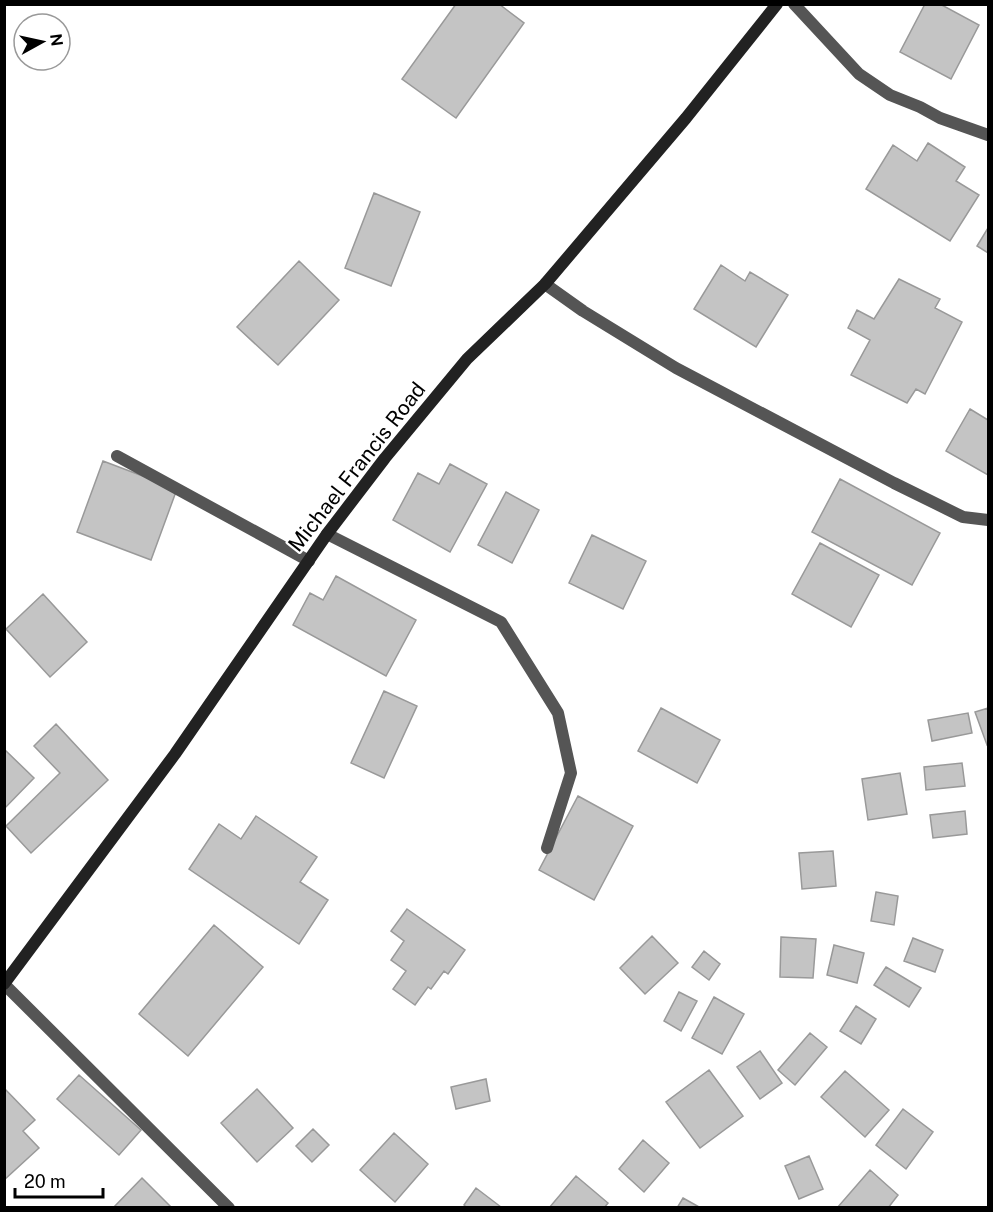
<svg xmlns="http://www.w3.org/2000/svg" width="993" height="1212" viewBox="0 0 993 1212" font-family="'Public Sans',sans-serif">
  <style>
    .building { fill: #c4c4c4; stroke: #999; stroke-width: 1.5 }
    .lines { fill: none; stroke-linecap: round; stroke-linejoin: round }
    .street { stroke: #555; stroke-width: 12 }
    .secondary { stroke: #222; stroke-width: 12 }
    .labels { text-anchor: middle; stroke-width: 4.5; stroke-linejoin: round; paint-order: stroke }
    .street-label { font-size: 21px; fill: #000; stroke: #fff }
  </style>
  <rect width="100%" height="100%" fill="#fff"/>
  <!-- building -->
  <path class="building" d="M456,4H499L524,23L456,118L402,79Z
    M925,4H940L979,25L951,79L900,52Z
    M928,143L965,167L956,181L979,195L950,241L866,189L893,145L917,161Z
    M374,193L420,212L391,286L345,268Z
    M988,228V253L977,246Z
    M299,261L339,300L278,365L237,327Z
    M721,265L745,281L750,272L788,295L756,347L694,309Z
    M899,279L940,299L935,308L962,322L925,394L916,389L907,403L851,375L870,340L848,328L857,310L874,319Z
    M970,409L988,420V475L946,451Z
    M103,461L177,489L151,560L77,532Z
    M450,464L487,484L450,552L393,520L418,473L439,484Z
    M840,479L940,533L912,585L812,532Z
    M506,492L539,510L512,563L478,545Z
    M592,535L646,561L623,609L569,583Z
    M820,543L879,575L851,627L792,594Z
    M336,576L416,620L386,676L293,625L310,593L323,600Z
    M43,594L87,642L50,677L6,629Z
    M384,691L417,706L384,778L351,763Z
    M661,708L720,740L697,783L638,751Z
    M988,708V744L987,745L975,712Z
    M968,713L972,733L932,741L928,720Z
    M56,724L108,780L31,853L6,826L60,773L34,746Z
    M4,749L34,778L4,809Z
    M962,763L965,786L926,790L924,767Z
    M900,773L907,814L868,820L862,779Z
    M578,796L633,826L594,900L539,870Z
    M965,811L967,834L933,838L930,815Z
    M256,816L317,857L300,882L328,900L299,944L189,869L219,824L241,839Z
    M833,851L836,886L802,889L799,853Z
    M876,892L898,896L894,925L871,921Z
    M407,909L465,950L448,974L444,971L431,989L428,987L415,1005L393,989L406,971L391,960L404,941L391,931Z
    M214,925L263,967L188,1056L139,1014Z
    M652,936L678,963L645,994L620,968Z
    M781,937L816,939L813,978L780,977Z
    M913,938L943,950L935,972L904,961Z
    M834,945L864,953L857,983L827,975Z
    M704,951L720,964L709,980L692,967Z
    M886,967L921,988L909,1007L874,985Z
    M679,992L697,1001L681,1031L664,1021Z
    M714,997L744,1014L722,1054L692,1038Z
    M856,1006L876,1019L861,1044L840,1031Z
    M810,1033L827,1047L795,1085L778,1070Z
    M760,1051L782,1083L760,1099L737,1067Z
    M709,1070L743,1116L700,1148L666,1102Z
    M845,1071L889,1110L865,1137L821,1097Z
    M79,1075L141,1130L119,1155L57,1099Z
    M486,1079L490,1101L456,1109L451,1087Z
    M4,1088L35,1120L23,1131L39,1148L4,1180Z
    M257,1089L293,1128L257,1162L221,1123Z
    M903,1109L933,1132L906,1169L876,1145Z
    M313,1129L329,1145L312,1162L296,1146Z
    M394,1133L428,1164L395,1202L360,1170Z
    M643,1140L669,1163L644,1192L619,1169Z
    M809,1156L823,1189L799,1199L785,1166Z
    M870,1170L898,1195L888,1208H837Z
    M576,1176L608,1203L604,1208H549Z
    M142,1178L172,1208H113Z
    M476,1188L501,1207V1208H467L464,1205Z
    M683,1198L701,1208H677Z"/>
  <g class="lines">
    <!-- street -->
    <path class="street" d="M794,4L859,74L890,95L920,107L940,118L988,135
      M545,284L583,311L676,368L894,483L963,517L988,520
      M117,456L309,561
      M327,534L501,622L558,713L571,773L547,848
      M4,984L229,1208"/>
    <!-- secondary -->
    <path class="secondary" d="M4,984L175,754L327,534L385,458L467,359L545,284L686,118L777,4"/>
  </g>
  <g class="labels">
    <!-- street labels -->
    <g class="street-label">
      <text transform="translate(357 467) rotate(-52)" y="7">Michael Francis Road</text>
    </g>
  </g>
  <!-- border -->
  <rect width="993" height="1212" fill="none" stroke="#000000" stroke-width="12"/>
  <!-- north arrow -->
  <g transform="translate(42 42) rotate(82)"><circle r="28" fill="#ffffff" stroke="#999999" stroke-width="1.5"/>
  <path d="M0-4.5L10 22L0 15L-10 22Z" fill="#000000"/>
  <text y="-9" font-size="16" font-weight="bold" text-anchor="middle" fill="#000000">N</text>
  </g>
  <!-- scale -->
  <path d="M15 1188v9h88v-9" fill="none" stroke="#000000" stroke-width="3"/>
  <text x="24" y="1188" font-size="18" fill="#000000" stroke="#ffffff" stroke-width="4.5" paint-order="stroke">20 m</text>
</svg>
